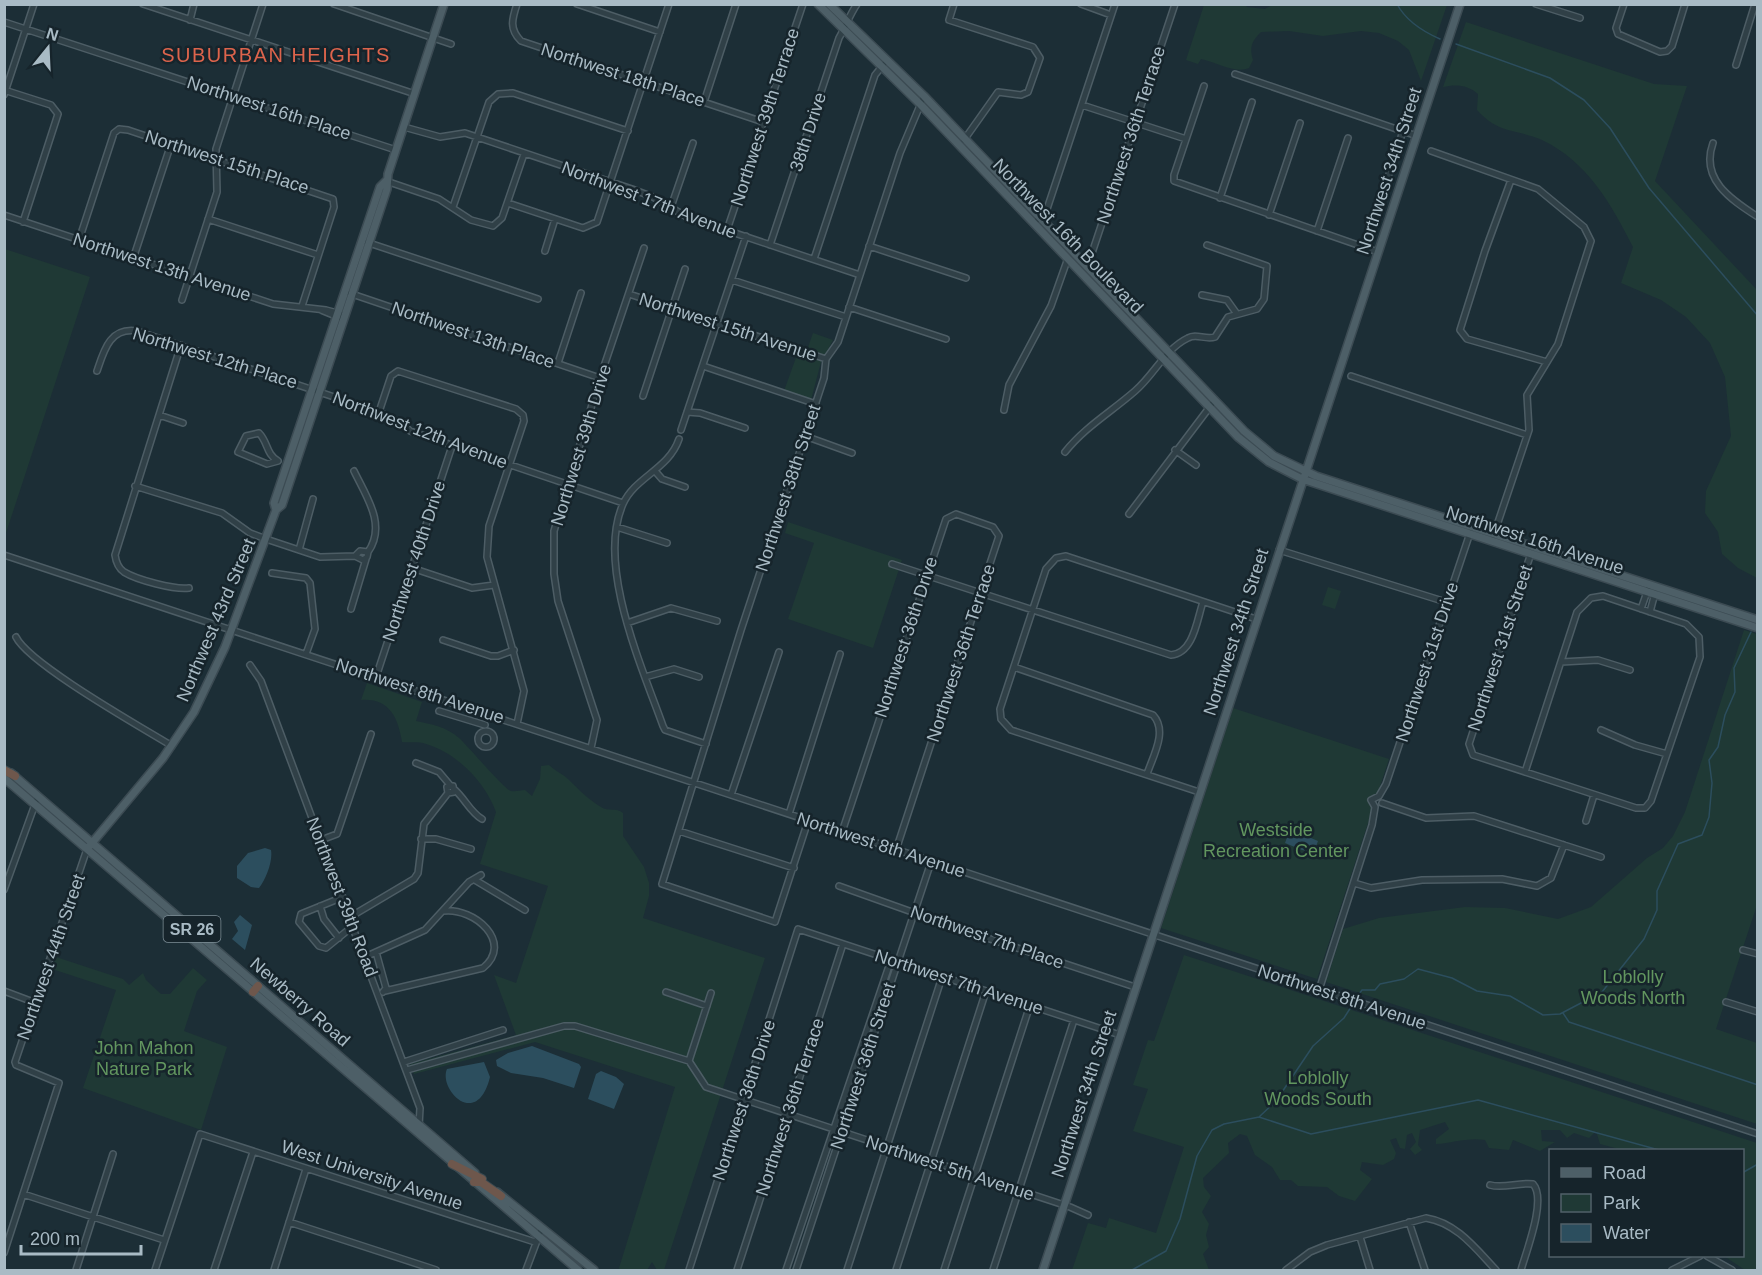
<svg xmlns="http://www.w3.org/2000/svg" width="1762" height="1275" viewBox="0 0 1762 1275" font-family="Helvetica,sans-serif">
  <style>
    .green { fill: #1f3935 }
    .water { fill: #2c4e5e }
    .lines { fill: none; stroke-linecap: round; stroke-linejoin: round }
    .stream { stroke: #2c4e5e; stroke-width: 1.5 }
    .minor-casing { stroke: #4d5d65; stroke-width: 8 }
    .major-casing { stroke: #3c4b53; stroke-width: 10 }
    .highway-casing { stroke: #3b4a51; stroke-width: 10 }
    .minor { stroke: #304047; stroke-width: 5 }
    .major { stroke: #4d5f67; stroke-width: 7 }
    .highway { stroke: #6e574c; stroke-width: 8 }
    .labels { text-anchor: middle; stroke-width: 5; stroke-linejoin: round; paint-order: stroke }
    .shield { fill: #16242b; stroke: #7d8e97; stroke-width: 1.5 }
    .shield-label { font-size: 16px; font-weight: bold; fill: #a9bbc5 }
    .street-label { font-size: 18px; fill: #a9bbc5; stroke: #16242b }
    .park-label { font-size: 18px; fill: #62965f; stroke: #16242b }
    .neighbourhood-label { font-size: 20px; letter-spacing: 1.5px; fill: #dd644c; stroke: #16242b }
  </style>
  <rect width="100%" height="100%" fill="#1c2e36"/>
  <!-- green -->
  <path class="green" d="M1274,4H1447V5L1421,81L1409,50L1398,41L1379,33L1361,31L1323,36L1289,31L1261,32C1252,41 1249,47 1253,60L1249,68C1234,74 1217,62 1201,59L1198,64L1186,60L1204,5H1245L1247,7L1265,9Z
    M1466,22L1654,84L1687,86L1655,181L1757,290V578L1738,568L1722,554L1718,532L1705,513L1706,491L1731,436L1725,377L1710,343L1686,317L1661,300L1621,283L1633,247C1611,204 1588,162 1542,140C1514,128 1500,135 1477,110L1478,94C1468,85 1456,84 1443,87Z
    M5,249L90,277L5,536L4,249Z
    M813,333L833,340L821,362L811,400L784,391L798,352L807,350Z
    M788,522L902,560L873,648L788,619L814,543L785,533Z
    M1328,587L1341,591L1335,609L1322,605Z
    M1744,630L1757,634V905L1716,1029L1757,1043V1124L1326,982L1343,929L1379,918L1465,907L1505,908L1558,919L1591,907L1647,858L1663,848L1673,836L1685,812Z
    M367,683L422,702L416,721C431,724 447,727 459,738C467,745 505,790 511,791C515,792 521,790 525,790L532,796L540,779L541,766L549,765C555,771 563,774 568,779C578,789 589,800 601,807C608,812 616,807 623,813V836L644,867L649,883V896L643,918L765,958L664,1270H657L652,1262L647,1270H620L619,1268L675,1087L535,1042L414,1074L410,1064L516,1035L494,975L516,983L548,886L480,864L496,812C485,782 457,753 426,744C418,741 410,743 402,742C398,717 389,698 361,700Z
    M1233,708L1389,759L1317,979L1161,928Z
    M1184,955L1757,1143V1270H1745L1724,1256H1742V1150H1623L1600,1144L1596,1131L1589,1138L1574,1133L1567,1138L1560,1130H1541L1542,1141L1555,1142L1540,1151L1513,1140L1509,1150L1489,1148L1485,1140C1468,1137 1453,1143 1436,1144V1139L1449,1129L1445,1122L1420,1130L1418,1145L1422,1150L1415,1155L1410,1149L1416,1142L1412,1133L1407,1135L1405,1149L1400,1148L1396,1138L1390,1140L1396,1153L1394,1159L1383,1165L1362,1162L1360,1170L1372,1179L1355,1201L1339,1196L1327,1187L1298,1186L1291,1180H1280L1272,1167L1255,1155L1247,1136L1240,1134L1228,1143L1229,1153L1203,1178L1204,1187L1211,1196L1202,1212L1209,1224L1206,1235L1209,1247L1203,1254L1209,1270H1072L1088,1223L1106,1228L1109,1218L1156,1233L1184,1147L1133,1131L1148,1089L1133,1085L1148,1040L1154,1041Z
    M56,957L123,979L129,985L143,973L146,980L161,994H170L193,968L207,980L197,991L184,1031L227,1047L201,1130L83,1088L116,990L52,969Z"/>
  <!-- water -->
  <path class="water" d="M1290,829L1318,841L1314,852L1302,850L1285,843Z
    M265,848L271,850C273,861 266,879 259,888L251,887L237,878V866L248,853Z
    M240,915L252,925L245,950L232,939L238,931L234,922Z
    M532,1046L579,1064L581,1067L574,1088L543,1078L511,1073L497,1066L496,1060L508,1053Z
    M484,1062L490,1077C477,1130 438,1089 447,1069Z
    M601,1071L616,1077L624,1084L614,1109L588,1099L596,1074Z"/>
  <g class="lines">
    <!-- stream -->
    <path class="stream" d="M1397,4C1406,21 1424,32 1440,39
      M1456,44L1550,78L1584,100L1610,128L1649,188L1758,316
      M1757,614L1758,613
      M1359,994L1362,990H1375L1380,984L1404,979L1418,969L1452,978L1477,991L1510,996L1543,1015L1560,1014L1602,992L1644,939L1657,910V891L1678,844L1702,835L1709,817L1712,783L1709,760L1718,747L1725,715L1735,692L1734,668L1751,632
      M1563,1013L1569,1022L1758,1085
      M1259,1117L1311,1134L1478,1100L1659,1150
      M1742,1173L1758,1164
      M1132,1270L1166,1251L1180,1219L1197,1156L1212,1130L1224,1124L1259,1117L1276,1101L1313,1046L1344,1018L1351,1007"/>
    <defs>
      <path id="minor" d="M143,4L415,94
        M334,4L451,44
        M517,4C512,19 509,29 521,41L763,122
        M577,4L660,32
        M954,4L949,20L1033,47L1040,58L1028,92L1021,95L998,92L964,140
        M1081,4L1111,15
        M1536,4L1580,18
        M1624,4L1616,28L1618,34L1660,52L1667,51L1672,46L1685,4
        M190,20L194,4
        M4,22L396,150
        M1736,65L1755,4
        M1235,74L1417,136
        M1204,86L1174,175V181L1378,252
        M4,90L51,105L58,114L23,222
        M4,95L34,4
        M704,102L736,4
        M1082,105L1186,139
        M404,127L440,137L465,133L632,189L653,197L687,217L860,275
        M1713,143C1700,179 1730,199 1758,217
        M1431,151L1538,189L1584,227L1591,241L1558,344L1527,395L1529,430L1493,537
        M1511,180L1485,251L1460,330L1467,339L1547,362
        M386,181L439,199L471,220L493,226L502,218L524,154
        M1220,198L1252,102
        M508,203L583,228L597,222L669,4
        M453,207L489,102L498,94L513,93L628,131
        M671,207L693,143
        M4,215L273,304L326,310L341,314
        M1269,215L1300,123
        M208,219L318,255
        M1034,223L1046,212L1115,4
        M727,230L803,4
        M1317,231L1348,138
        M79,240L114,133L119,129L128,130L333,199L334,207L302,306
        M366,242L538,299
        M770,245L839,38C846,26 849,16 857,4
        M869,246L966,278
        M1365,247L1403,131
        M545,251L555,219
        M133,259L171,144
        M814,259L875,75L884,64
        M1085,265L1092,253L1175,4
        M732,280L846,317
        M349,293L600,378
        M629,294L826,359
        M1202,295L1227,300L1237,314
        M182,300L217,192L216,149L263,4
        M849,307L946,339
        M321,310L343,319
        M181,345L115,555C116,562 118,568 124,572C137,580 175,590 189,588
        M558,363L581,293
        M703,366L816,404
        M97,371C104,350 110,327 137,331L379,412L402,423L410,431L623,503
        M1351,376L1527,435
        M643,396L685,269
        M1004,410L1009,385L1051,306L1068,258
        M379,412L391,376L398,371L516,409L523,415L524,421L489,526L487,557L524,691L517,724
        M687,412L700,413L745,428
        M159,415L183,423
        M681,430L746,236
        M259,433C268,442 266,454 278,461L267,464L238,452L246,436Z
        M805,436L852,453
        M679,439C669,469 635,477 623,504C596,565 642,667 663,726L665,730L706,744
        M1175,450L1196,465
        M1065,452C1085,427 1111,412 1135,391C1154,375 1165,349 1188,338C1196,333 1205,340 1215,337L1228,317L1257,309L1264,299L1267,266L1207,245
        M354,471C366,496 387,525 368,552
        M655,471L662,479L685,487
        M135,486L222,513L250,533L266,539L320,557L355,556L363,560L367,557L368,552L360,551L355,556
        M1129,514L1215,400
        M617,527L667,543
        M299,550L313,499
        M1279,550L1446,602
        M4,555L1758,1134
        M892,564L1171,655C1194,653 1197,619 1203,602
        M412,568L472,588L494,585
        M272,573L306,578L310,583L315,629L306,654
        M351,609L366,559
        M1641,609L1648,589
        M1650,612L1655,593
        M627,623L671,608L717,621
        M16,637C29,664 141,727 172,746
        M443,640L491,656H498L514,650
        M1561,662L1598,660L1630,670
        M250,665L261,681L420,1108L419,1126
        M1014,667L1153,715C1168,731 1153,756 1147,774
        M376,677L452,446
        M645,677L674,669L699,677
        M439,711L485,725
        M1601,730L1635,745L1667,754
        M478 739a8 8 0 1 1 16 0a8 8 0 1 1-16 0Z
        M591,748L597,720L558,601L554,574V531L600,378L644,248
        M416,763L439,772L450,785
        M1525,772L1577,612L1591,598L1603,596L1686,624L1699,637L1700,657L1651,801L1645,808H1636L1473,755L1469,744L1533,547
        M455,790C465,799 471,813 482,819
        M1199,792L1011,730L1001,719L1000,709L1046,569L1056,558L1066,556L1256,619
        M731,795L779,652
        M1382,803L1426,818L1474,816L1601,857
        M789,814L840,654
        M808,821L775,922L662,884L741,630L824,378L826,359L838,342L900,153L924,96
        M1586,821L1594,795
        M679,831L794,868
        M842,832L946,519L956,514L993,527L999,536L896,850
        M421,839H436L471,849
        M321,840L337,834L371,734
        M475,880L525,910
        M1354,883L1371,888L1422,880L1502,879L1537,886L1551,878L1564,845
        M839,886L957,928L1135,987
        M4,890L38,796
        M343,897L301,914L299,922L319,946L326,948L353,926
        M320,906L324,919L339,938
        M350,917L414,879L418,873L424,824L448,793L454,792L453,786L447,787L448,793
        M1743,950L1758,954
        M376,952L386,988L383,992
        M365,957L425,930L469,882L481,875
        M1319,990L1372,825L1375,807L1371,800L1379,796L1386,784L1472,527
        M4,991L36,1003
        M385,991L483,968C514,943 475,907 443,911
        M666,992L707,1006
        M711,993L689,1061L706,1087L1070,1207L1088,1215
        M1726,1002L1758,1012
        M404,1062L503,1030
        M407,1070L564,1026H575L689,1061
        M1490,1185C1504,1189 1518,1182 1533,1184C1547,1199 1526,1252 1521,1270
        M23,1194L164,1240
        M289,1222L436,1270
        M1409,1222L1425,1270
        M1360,1237L1370,1270
        M4,1253L59,1083L16,1065L15,1062L87,849
        M1707,1256L1732,1270
        M76,1270L113,1154
        M155,1270L200,1134L535,1242
        M214,1270L253,1152
        M274,1270L306,1169
        M526,1270L541,1230
        M689,1270L798,929L1120,1035
        M737,1270L843,944
        M786,1270L891,960
        M796,1270L931,862
        M847,1270L942,977
        M896,1270L986,991
        M944,1270L1030,1005
        M993,1270L1074,1020
        M1286,1270L1310,1252L1327,1245L1426,1218C1457,1223 1476,1249 1496,1270
        M1672,1270L1700,1256"/>
      <path id="major" d="M818,4L920,104L1238,437L1269,462L1302,479L1758,628
        M829,4L924,96L1244,431L1274,456L1316,476L1758,620
        M276,510L274,503L380,187L386,181
        M11,773L475,1173
        M4,778L578,1270
        M87,849L163,758L194,712L225,647L276,510L282,505L387,189L388,174L444,4
        M497,1192L594,1270
        M1043,1270L1460,4"/>
      <path id="highway" d="M4,770L15,776
        M253,992L258,986
        M452,1164L482,1179
        M474,1182H481L501,1196"/>
    </defs>
    <!-- minor casing -->
    <use href="#minor" class="minor-casing"/>
    <!-- major casing -->
    <use href="#major" class="major-casing"/>
    <!-- highway casing -->
    <use href="#highway" class="highway-casing"/>
    <!-- minor -->
    <use href="#minor" class="minor"/>
    <!-- major -->
    <use href="#major" class="major"/>
    <!-- highway -->
    <use href="#highway" class="highway"/>
  </g>
  <g class="labels">
    <!-- shield labels -->
    <rect class="shield" x="163.5" y="916" width="57" height="26" rx="4.5"/>
    <g class="shield-label">
      <text x="192" y="935">SR 26</text>
    </g>
    <!-- street labels -->
    <g class="street-label">
      <text transform="translate(623 75) rotate(18)" y="6">Northwest 18th Place</text>
      <text transform="translate(269 108) rotate(18)" y="6">Northwest 16th Place</text>
      <text transform="translate(765 117) rotate(-72)" y="6">Northwest 39th Terrace</text>
      <text transform="translate(808 132) rotate(-72)" y="6">38th Drive</text>
      <text transform="translate(1131 135) rotate(-72)" y="6">Northwest 36th Terrace</text>
      <text transform="translate(227 162) rotate(18)" y="6">Northwest 15th Place</text>
      <text transform="translate(1389 171) rotate(-72)" y="6">Northwest 34th Street</text>
      <text transform="translate(649 200) rotate(21)" y="6">Northwest 17th Avenue</text>
      <text transform="translate(1068 236) rotate(46)" y="6">Northwest 16th Boulevard</text>
      <text transform="translate(162 267) rotate(18)" y="6">Northwest 13th Avenue</text>
      <text transform="translate(728 327) rotate(18)" y="6">Northwest 15th Avenue</text>
      <text transform="translate(473 335) rotate(19)" y="6">Northwest 13th Place</text>
      <text transform="translate(215 358) rotate(17)" y="6">Northwest 12th Place</text>
      <text transform="translate(420 430) rotate(21)" y="6">Northwest 12th Avenue</text>
      <text transform="translate(581 445) rotate(-73)" y="6">Northwest 39th Drive</text>
      <text transform="translate(788 488) rotate(-72)" y="6">Northwest 38th Street</text>
      <text transform="translate(1535 540) rotate(18)" y="6">Northwest 16th Avenue</text>
      <text transform="translate(414 561) rotate(-72)" y="6">Northwest 40th Drive</text>
      <text transform="translate(216 620) rotate(-67)" y="6">Northwest 43rd Street</text>
      <text transform="translate(1236 632) rotate(-72)" y="6">Northwest 34th Street</text>
      <text transform="translate(906 637) rotate(-72)" y="6">Northwest 36th Drive</text>
      <text transform="translate(1500 648) rotate(-72)" y="6">Northwest 31st Street</text>
      <text transform="translate(961 653) rotate(-72)" y="6">Northwest 36th Terrace</text>
      <text transform="translate(1427 662) rotate(-72)" y="6">Northwest 31st Drive</text>
      <text transform="translate(420 691) rotate(18)" y="6">Northwest 8th Avenue</text>
      <text transform="translate(881 845) rotate(18)" y="6">Northwest 8th Avenue</text>
      <text transform="translate(342 897) rotate(69)" y="6">Northwest 39th Road</text>
      <text transform="translate(987 937) rotate(19)" y="6">Northwest 7th Place</text>
      <text transform="translate(51 957) rotate(-71)" y="6">Northwest 44th Street</text>
      <text transform="translate(959 982) rotate(18)" y="6">Northwest 7th Avenue</text>
      <text transform="translate(1342 997) rotate(18)" y="6">Northwest 8th Avenue</text>
      <text transform="translate(300 1002) rotate(41)" y="6">Newberry Road</text>
      <text transform="translate(863 1066) rotate(-72)" y="6">Northwest 36th Street</text>
      <text transform="translate(1084 1094) rotate(-72)" y="6">Northwest 34th Street</text>
      <text transform="translate(744 1100) rotate(-72)" y="6">Northwest 36th Drive</text>
      <text transform="translate(790 1107) rotate(-72)" y="6">Northwest 36th Terrace</text>
      <text transform="translate(950 1168) rotate(18)" y="6">Northwest 5th Avenue</text>
      <text transform="translate(372 1175) rotate(18)" y="6">West University Avenue</text>
    </g>
    <!-- park labels -->
    <g class="park-label">
      <text x="1276" y="836">Westside<tspan x="1276" dy="21">Recreation Center</tspan></text>
      <text x="1633" y="983">Loblolly<tspan x="1633" dy="21">Woods North</tspan></text>
      <text x="144" y="1054">John Mahon<tspan x="144" dy="21">Nature Park</tspan></text>
      <text x="1318" y="1084">Loblolly<tspan x="1318" dy="21">Woods South</tspan></text>
    </g>
    <!-- neighbourhood labels -->
    <g class="neighbourhood-label">
      <text x="276" y="62">SUBURBAN HEIGHTS</text>
    </g>
  </g>
  <!-- border -->
  <rect width="1762" height="1275" fill="none" stroke="#a9bbc5" stroke-width="12"/>
  <!-- legend -->
  <rect x="1549" y="1149" width="195" height="108" fill="#16242b" stroke="#516069" stroke-width="1.5"/>
  <rect x="1561" y="1168" width="30" height="9" fill="#4d5f67" stroke="#516069" stroke-width="1.5"/>
  <text x="1603" y="1179" font-size="18" fill="#a9bbc5">Road</text>
  <rect x="1561" y="1194" width="30" height="18" fill="#1f3935" stroke="#516069" stroke-width="1.5"/>
  <text x="1603" y="1209" font-size="18" fill="#a9bbc5">Park</text>
  <rect x="1561" y="1224" width="30" height="18" fill="#2c4e5e" stroke="#516069" stroke-width="1.5"/>
  <text x="1603" y="1239" font-size="18" fill="#a9bbc5">Water</text>
  <!-- north arrow -->
  <g transform="translate(48 48) rotate(18)" stroke="#16242b" stroke-width="4.5" paint-order="stroke">
  <path d="M0-4.5L10 22L0 15L-10 22Z" fill="#a9bbc5"/>
  <text y="-9" font-size="16" font-weight="bold" text-anchor="middle" fill="#a9bbc5">N</text>
  </g>
  <!-- scale -->
  <path d="M21 1245v9h120v-9" fill="none" stroke="#a9bbc5" stroke-width="3"/>
  <text x="30" y="1245" font-size="18" fill="#a9bbc5" stroke="#16242b" stroke-width="4.5" paint-order="stroke">200 m</text>
</svg>
